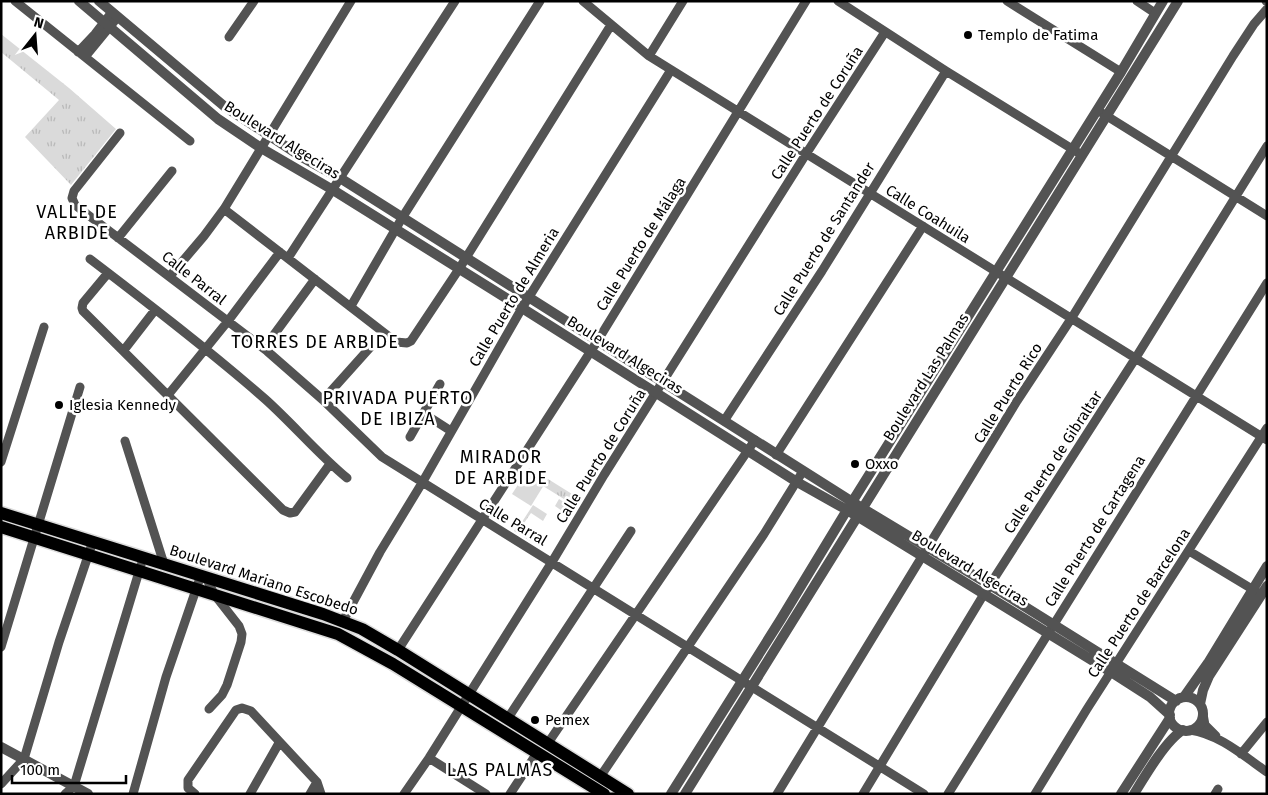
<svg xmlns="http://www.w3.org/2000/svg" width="1268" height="795" viewBox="0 0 1268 795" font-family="'Fira Sans',sans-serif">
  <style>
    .grass { fill: url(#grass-tufts) }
    .garden { fill: #dadada }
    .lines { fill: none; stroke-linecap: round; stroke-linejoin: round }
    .primary-casing { stroke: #dbdbdb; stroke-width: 15 }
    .minor { stroke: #535353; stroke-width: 9 }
    .tertiary { stroke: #535353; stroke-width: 10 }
    .primary { stroke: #000; stroke-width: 12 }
    .poi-dot { fill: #000; stroke: #fff; stroke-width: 2 }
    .labels { text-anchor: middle; stroke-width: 5; stroke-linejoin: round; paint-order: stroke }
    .poi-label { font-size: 15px; fill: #000; stroke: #fff; text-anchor: start }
    .street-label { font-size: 15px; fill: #000; stroke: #fff }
    .quarter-label { font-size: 18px; letter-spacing: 1px; fill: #000; stroke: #fff }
  </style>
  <defs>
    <pattern id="grass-tufts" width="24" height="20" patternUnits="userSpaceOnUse" patternTransform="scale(1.25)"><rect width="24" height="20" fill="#dadada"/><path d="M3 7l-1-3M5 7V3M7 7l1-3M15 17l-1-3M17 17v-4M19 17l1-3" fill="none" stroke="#b9b9b9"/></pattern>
  </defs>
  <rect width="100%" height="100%" fill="#fff"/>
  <!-- grass -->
  <path class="grass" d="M1,34L69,88L116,129L71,185L25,137L59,100L1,52Z
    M548,479L580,499L569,517L566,515L572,504L543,486Z
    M559,499L569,505L565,513L555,506Z
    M533,505L547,514L543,521L531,513L522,526L520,525Z
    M517,526L533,537L530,541L514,531Z"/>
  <!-- garden -->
  <path class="garden" d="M529,468L547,480L531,506L512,494Z"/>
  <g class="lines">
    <defs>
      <path id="primary" d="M1,513L323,614L362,629L398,650L628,794
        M1,527L338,634L393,664L604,794"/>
    </defs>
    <!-- primary casing -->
    <use href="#primary" class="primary-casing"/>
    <!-- minor -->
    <path class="minor" d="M15,1L190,141
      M583,1L649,56L1267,440
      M838,1L946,71L1082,155
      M1007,1L1121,72
      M1137,1L1155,13
      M1266,1L1267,2
      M229,37L254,1
      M78,52L95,34L112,12
      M649,56L683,1
      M85,57L117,18
      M1102,113L1267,216
      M120,133L74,191L72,198L75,205L267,351L323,400L382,457L924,794
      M224,209L396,342L407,343L411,341L459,269L611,25
      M118,238L172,171
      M288,258L455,1
      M90,259C149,304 209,350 265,399C293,424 318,454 347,478
      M108,273L83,303L82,308L83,311L283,510L290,513L295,512L330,464
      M170,276L204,236L224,209L351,1
      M351,306L402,218L540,1
      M273,336L315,279
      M124,350L155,310
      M168,395L228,321L280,252
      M323,400L375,342
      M423,413L451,431
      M724,421L822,271L946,71
      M410,437L440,384
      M125,441L164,564
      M776,455L923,226
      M1,462L44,327
      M1189,551L1257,592
      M206,577L214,594L239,626L242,634L241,642L227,685L222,695L209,709
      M343,621L380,552L422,483L522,308L671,70
      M1,647L80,387
      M398,650L598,340L806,1
      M1203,714L1205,725L1216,736
      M508,718L631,531
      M1190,730C1219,734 1244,756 1267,772
      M548,743L755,440
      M1241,754L1267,722
      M429,758L486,794
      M600,777L764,534L803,471
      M1,784L24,759L59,642L93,541
      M65,794L74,786L141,565
      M133,794L166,677L201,575
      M195,794L188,788V780L236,710L242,708L251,711L317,782L321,794
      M250,794L279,743
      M310,794L317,782
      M404,794L429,758L552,562L604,475L806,154L885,32
      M510,794L537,753
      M777,794L1017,401L1071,319L1233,56L1254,24L1267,9
      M863,794L984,594L1135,359L1267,146
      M948,794L1267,283
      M1035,794L1087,709L1267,428
      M1215,794L1218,789"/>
    <!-- tertiary -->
    <path class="tertiary" d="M79,1L218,119L261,148L333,190L522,308L797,482L847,510L1111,672L1150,697L1170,715
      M99,1L224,106L302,157L340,178L862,508L990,585L1176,701
      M1184,697L1208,663L1267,566
      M1169 714a17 17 0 1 1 34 0a17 17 0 1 1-34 0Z
      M1200,704L1203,690L1209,676L1267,586
      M1,747L88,794
      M671,794L781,619L847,510L1121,72L1163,1
      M685,794L1178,1
      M1121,794L1170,718
      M1134,794C1145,776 1166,740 1183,730"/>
    <!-- primary -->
    <use href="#primary" class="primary"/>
  </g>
  <!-- markers -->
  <g class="poi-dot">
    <circle cx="968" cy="35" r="5"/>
    <circle cx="59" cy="405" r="5"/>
    <circle cx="855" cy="464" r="5"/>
    <circle cx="535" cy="720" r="5"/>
  </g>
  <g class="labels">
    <!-- poi labels -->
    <g class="poi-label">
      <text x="978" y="40">Templo de Fatima</text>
      <text x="69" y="410">Iglesia Kennedy</text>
      <text x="865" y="469">Oxxo</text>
      <text x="545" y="725">Pemex</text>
    </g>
    <!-- street labels -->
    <g class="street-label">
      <text transform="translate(817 113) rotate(-57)" y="5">Calle Puerto de Coruña</text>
      <text transform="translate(282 140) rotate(32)" y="5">Boulevard Algeciras</text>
      <text transform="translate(928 214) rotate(32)" y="5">Calle Coahuila</text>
      <text transform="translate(824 239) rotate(-58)" y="5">Calle Puerto de Santander</text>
      <text transform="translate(641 244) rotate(-58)" y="5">Calle Puerto de Málaga</text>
      <text transform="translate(194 278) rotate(38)" y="5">Calle Parral</text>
      <text transform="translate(514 297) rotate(-59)" y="5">Calle Puerto de Almeria</text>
      <text transform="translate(625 355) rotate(32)" y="5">Boulevard Algeciras</text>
      <text transform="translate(926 377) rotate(-58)" y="5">Boulevard Las Palmas</text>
      <text transform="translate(1008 393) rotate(-58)" y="5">Calle Puerto Rico</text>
      <text transform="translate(601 456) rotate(-58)" y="5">Calle Puerto de Coruña</text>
      <text transform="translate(1053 462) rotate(-57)" y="5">Calle Puerto de Gibraltar</text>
      <text transform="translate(513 522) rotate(31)" y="5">Calle Parral</text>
      <text transform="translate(1095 531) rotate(-58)" y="5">Calle Puerto de Cartagena</text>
      <text transform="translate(970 568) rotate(31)" y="5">Boulevard Algeciras</text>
      <text transform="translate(264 580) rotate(18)" y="5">Boulevard Mariano Escobedo</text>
      <text transform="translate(1139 603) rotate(-57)" y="5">Calle Puerto de Barcelona</text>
    </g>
    <!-- quarter labels -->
    <g class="quarter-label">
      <text x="77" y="218">VALLE DE<tspan x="77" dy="21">ARBIDE</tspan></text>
      <text x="315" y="348">TORRES DE ARBIDE</text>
      <text x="398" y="404">PRIVADA PUERTO<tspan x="398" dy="21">DE IBIZA</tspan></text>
      <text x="501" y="463">MIRADOR<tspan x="501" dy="21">DE ARBIDE</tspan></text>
      <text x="500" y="776">LAS PALMAS</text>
    </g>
  </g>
  <!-- border -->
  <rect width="1268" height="795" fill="none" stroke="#000000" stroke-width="5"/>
  <!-- north arrow -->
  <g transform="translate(35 35) rotate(17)" stroke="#ffffff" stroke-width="4" paint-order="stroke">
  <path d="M0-4L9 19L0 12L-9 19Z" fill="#000000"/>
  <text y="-8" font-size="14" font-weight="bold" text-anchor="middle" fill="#000000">N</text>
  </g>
  <!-- scale -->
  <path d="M12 775v8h114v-8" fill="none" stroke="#000000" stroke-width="2.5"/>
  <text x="20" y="775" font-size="15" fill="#000000" stroke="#ffffff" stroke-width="4" paint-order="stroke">100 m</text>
</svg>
